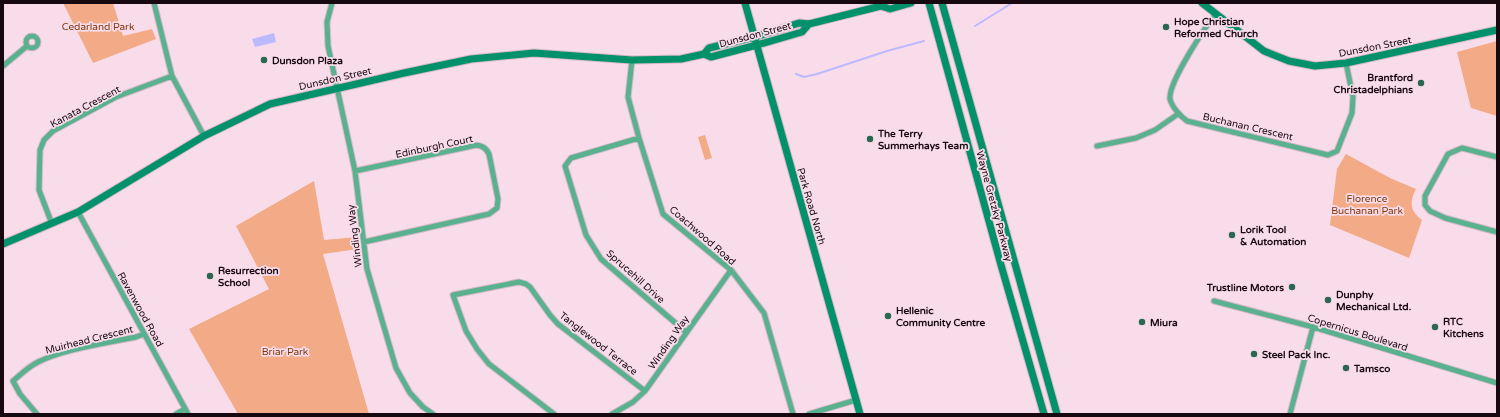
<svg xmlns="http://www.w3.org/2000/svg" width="1500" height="417" viewBox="0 0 1500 417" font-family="'Varela Round',sans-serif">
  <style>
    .green { fill: #f2aa87 }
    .water { fill: #bdb9fe }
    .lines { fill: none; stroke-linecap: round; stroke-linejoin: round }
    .stream { stroke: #bdb9fe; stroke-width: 2 }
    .street-casing { stroke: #d5bac7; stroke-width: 7 }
    .secondary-casing { stroke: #d5bac7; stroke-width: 9 }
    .street { stroke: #5ab190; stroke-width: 5 }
    .secondary { stroke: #02916b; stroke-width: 7 }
    .poi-dot { fill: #2b6650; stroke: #f9dcea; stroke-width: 1.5 }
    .labels { text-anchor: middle; stroke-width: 3.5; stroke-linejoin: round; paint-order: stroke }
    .poi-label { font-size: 10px; font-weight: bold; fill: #180911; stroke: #f9dcea; text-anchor: start }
    .park-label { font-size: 10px; fill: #7f3608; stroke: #f9dcea }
    .street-label { font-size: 10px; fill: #180911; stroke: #f9dcea }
  </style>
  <rect width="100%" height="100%" fill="#f9dcea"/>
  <!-- green -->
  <path class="green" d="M63,3H113L123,36L152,29L156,39L93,63Z
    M1497,41V116L1471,108L1457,52Z
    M705,135L712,158L705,160L698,137Z
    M1346,154L1390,178L1416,189C1409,202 1410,211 1422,220L1409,258L1330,225L1337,169Z
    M314,181L324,240L357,237L358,249L323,254L369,414H238L189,329L269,289L236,226Z"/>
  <!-- water -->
  <path class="water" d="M274,33L276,42L255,47L252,39Z"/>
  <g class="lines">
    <!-- stream -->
    <path class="stream" d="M975,26L1012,3
      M796,74L804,77L817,74L887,51L924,41"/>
    <defs>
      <path id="street" d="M154,3L172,76L204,136
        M332,3L327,22L328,46L355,171L367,269L396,368L410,393L423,407L433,414
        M1216,14C1205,27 1168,83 1170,99C1172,107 1180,116 1187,121L1328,155L1337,151L1352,113L1353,97L1346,63
        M26 42a6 6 0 1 1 12 0a6 6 0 1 1-12 0Z
        M632,60L628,97L639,138L663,214L731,270L764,313L793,414
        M3,66L27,46
        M639,138L571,158L565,166L586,235L601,259L686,332
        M1097,146L1136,138L1155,130L1178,114
        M1497,157L1462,148L1448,154L1425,196V205L1430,211L1445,218L1497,232
        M355,171L472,146C479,144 486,147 489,154L498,199L497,208L489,214L364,242
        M78,212L188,414
        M52,224L39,190L40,150L44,140L53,131L116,97L172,76
        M1214,301L1313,327L1497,383
        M37,414L20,394L13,381C21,374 28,367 38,362C64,349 107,343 136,337L144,334
        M176,414L185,409
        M554,414L489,364L477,349L466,331L453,295L519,282L526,284L530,287L550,315L558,324L645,391
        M612,414L633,402L645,391L731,270
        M809,414L856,400
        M1290,414L1313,327"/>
      <path id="secondary" d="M745,3L860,414
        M929,3L1001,265L1044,414
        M942,3L1057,414
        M1202,3L1264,51L1289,61L1315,66L1346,63L1497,30
        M881,6L890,9L911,3
        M704,54L709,48L755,37L799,23L809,24L881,6L884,3
        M3,244L78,212L204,136L270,104L404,73L471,59L534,53L632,60L681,59L704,54L711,57L757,45L802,32L809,24"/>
    </defs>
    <!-- street casing -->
    <use href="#street" class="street-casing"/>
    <!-- secondary casing -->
    <use href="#secondary" class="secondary-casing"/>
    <!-- street -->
    <use href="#street" class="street"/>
    <!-- secondary -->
    <use href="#secondary" class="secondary"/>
  </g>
  <!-- markers -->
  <g class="poi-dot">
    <circle cx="1166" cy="27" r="4"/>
    <circle cx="264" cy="60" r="4"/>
    <circle cx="1421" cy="83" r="4"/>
    <circle cx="870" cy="139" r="4"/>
    <circle cx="1232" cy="235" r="4"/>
    <circle cx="210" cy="276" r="4"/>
    <circle cx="1292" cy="287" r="4"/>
    <circle cx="1328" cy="300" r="4"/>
    <circle cx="888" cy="316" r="4"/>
    <circle cx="1142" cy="322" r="4"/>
    <circle cx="1435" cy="327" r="4"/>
    <circle cx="1254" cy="354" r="4"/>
    <circle cx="1346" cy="368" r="4"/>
  </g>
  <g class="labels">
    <!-- poi labels -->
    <g class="poi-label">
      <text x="1174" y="25">Hope Christian<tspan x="1174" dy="12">Reformed Church</tspan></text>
      <text x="272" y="64">Dunsdon Plaza</text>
      <text x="1413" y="81" text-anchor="end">Brantford<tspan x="1413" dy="12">Christadelphians</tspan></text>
      <text x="878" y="137">The Terry<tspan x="878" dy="12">Summerhays Team</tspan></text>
      <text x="1240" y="233">Lorik Tool<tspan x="1240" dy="12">&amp; Automation</tspan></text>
      <text x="218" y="274">Resurrection<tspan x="218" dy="12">School</tspan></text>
      <text x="1284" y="291" text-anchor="end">Trustline Motors</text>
      <text x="1336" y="298">Dunphy<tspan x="1336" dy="12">Mechanical Ltd.</tspan></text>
      <text x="896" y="314">Hellenic<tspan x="896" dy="12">Community Centre</tspan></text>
      <text x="1443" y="325">RTC<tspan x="1443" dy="12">Kitchens</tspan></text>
      <text x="1150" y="326">Miura</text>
      <text x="1262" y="358">Steel Pack Inc.</text>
      <text x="1354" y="372">Tamsco</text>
    </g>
    <!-- park labels -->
    <g class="park-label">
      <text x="98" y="30">Cedarland Park</text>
      <text x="1367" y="202">Florence<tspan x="1367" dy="12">Buchanan Park</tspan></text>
      <text x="285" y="355">Briar Park</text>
    </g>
    <!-- street labels -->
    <g class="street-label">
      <text transform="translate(755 34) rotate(-15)" y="4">Dunsdon Street</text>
      <text transform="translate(1375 46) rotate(-11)" y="4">Dunsdon Street</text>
      <text transform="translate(335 78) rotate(-13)" y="4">Dunsdon Street</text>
      <text transform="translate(85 106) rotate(-28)" y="4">Kanata Crescent</text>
      <text transform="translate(1248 126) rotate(13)" y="4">Buchanan Crescent</text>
      <text transform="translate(434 146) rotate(-12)" y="4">Edinburgh Court</text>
      <text transform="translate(812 206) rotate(74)" y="4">Park Road North</text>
      <text transform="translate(995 206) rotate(75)" y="4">Wayne Gretzky Parkway</text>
      <text transform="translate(703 235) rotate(41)" y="4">Coachwood Road</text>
      <text transform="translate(354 236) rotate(-97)" y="4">Winding Way</text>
      <text transform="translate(636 276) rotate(42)" y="4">Sprucehill Drive</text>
      <text transform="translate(141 309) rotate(61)" y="4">Ravenwood Road</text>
      <text transform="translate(1358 332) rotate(17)" y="4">Copernicus Boulevard</text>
      <text transform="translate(89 339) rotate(-14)" y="4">Muirhead Crescent</text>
      <text transform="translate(668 342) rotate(-55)" y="4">Winding Way</text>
      <text transform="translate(599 343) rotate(38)" y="4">Tanglewood Terrace</text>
    </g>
  </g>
  <!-- border -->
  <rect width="1500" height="417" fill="none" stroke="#180911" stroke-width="8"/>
</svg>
